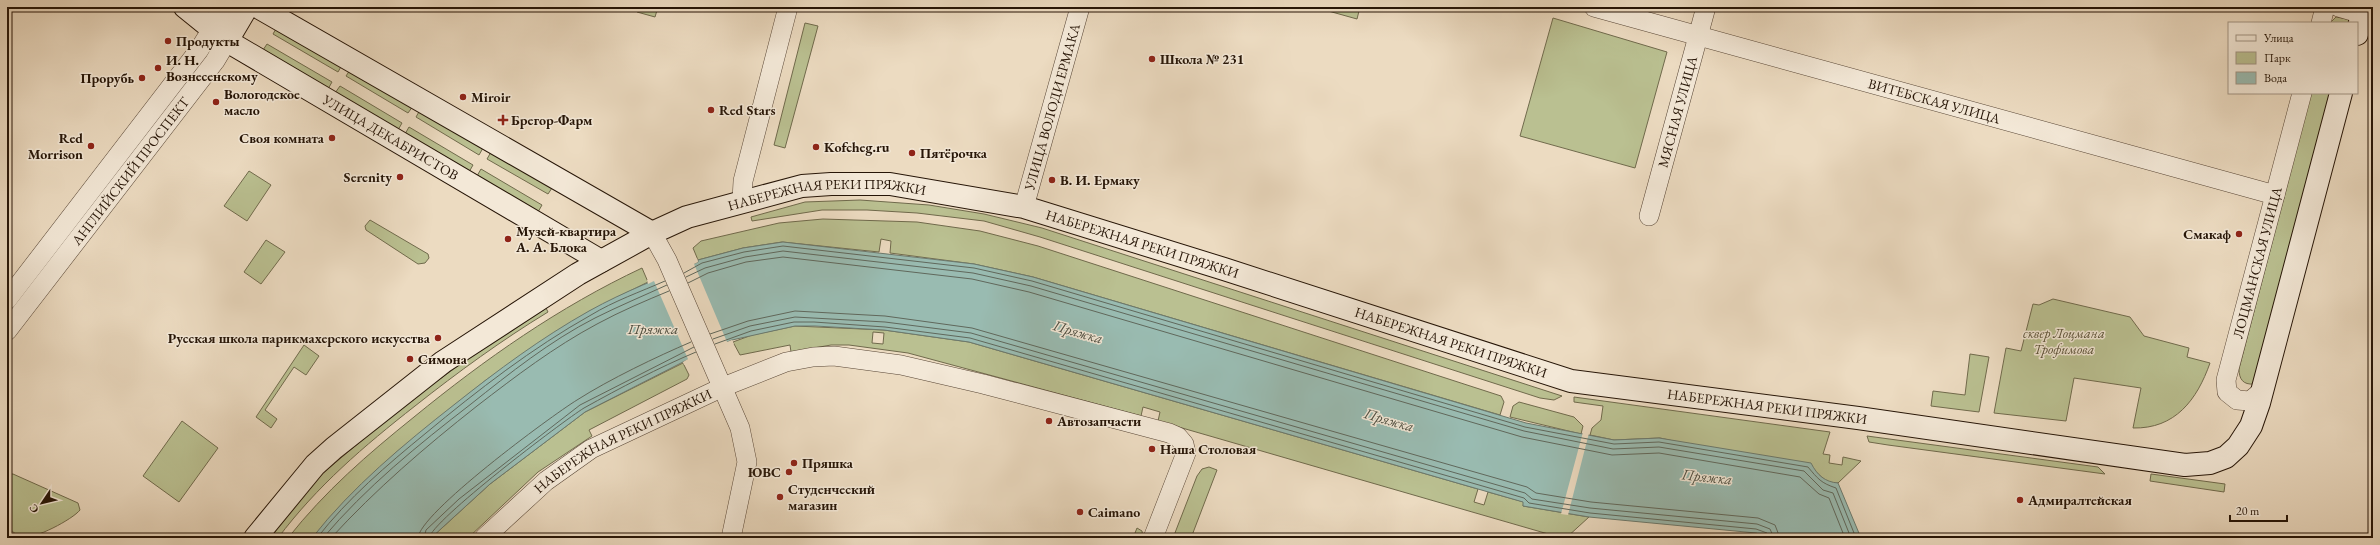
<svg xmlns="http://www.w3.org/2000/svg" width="2380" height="545" viewBox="0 0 2380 545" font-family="'EB Garamond',serif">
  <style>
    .green { fill: #bac091; stroke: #706a4c; fill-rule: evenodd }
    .water { fill: #99bbb1; stroke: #6b796d }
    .pier { fill: #ecdbc1 }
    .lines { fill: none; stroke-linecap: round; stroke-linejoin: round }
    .shore { stroke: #60685c; stroke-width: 1 }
    .street-casing { stroke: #584636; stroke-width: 20 }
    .secondary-casing { stroke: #261507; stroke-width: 24 }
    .street { stroke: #f3e8d7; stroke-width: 19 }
    .secondary { stroke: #f3e8d7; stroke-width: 22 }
    .poi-dot { fill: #8f2418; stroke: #f3e8d7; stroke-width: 1.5 }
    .labels { text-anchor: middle; stroke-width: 3; stroke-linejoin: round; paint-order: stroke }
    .poi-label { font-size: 14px; font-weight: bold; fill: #261507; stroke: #f3e8d7; text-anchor: start }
    .street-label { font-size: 14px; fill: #261507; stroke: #f3e8d7 }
    .park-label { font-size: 14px; font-style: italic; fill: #5a5137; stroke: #f3e8d7 }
    .water-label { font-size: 15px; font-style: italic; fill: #4e4f42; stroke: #f3e8d7 }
  </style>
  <rect width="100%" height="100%" fill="#ecdbc1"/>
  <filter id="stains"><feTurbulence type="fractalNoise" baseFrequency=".005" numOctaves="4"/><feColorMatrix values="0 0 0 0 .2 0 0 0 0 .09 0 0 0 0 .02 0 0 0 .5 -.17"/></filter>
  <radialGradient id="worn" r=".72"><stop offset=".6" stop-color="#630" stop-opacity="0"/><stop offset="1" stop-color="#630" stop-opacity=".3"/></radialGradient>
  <!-- green -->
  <path class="green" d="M638,7H658L655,17L637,12Z
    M1314,7H1360L1357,19Z
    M2336,17L2347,19L2351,23H2330Z
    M1553,18L1667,52L1635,168L1520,136Z
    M805,23L818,26L785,148L774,145Z
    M277,27L342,65L338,72L273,34Z
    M267,44L332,82L328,89L263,50Z
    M350,70L413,106L408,113L346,76Z
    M340,86L402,123L398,130L335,93Z
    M2311,93H2335L2254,384C2243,385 2239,379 2239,369Z
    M420,110L483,148L479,155L416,117Z
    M409,127L473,165L469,172L405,134Z
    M491,152L552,188L548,194L487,159Z
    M481,169L542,205L538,212L477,176Z
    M249,171L271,185L247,221L224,206Z
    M860,200L929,205L984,214L1042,228L1562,396L1554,400L1540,398L1040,237L984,221L917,213L867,210H822L752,221L751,217L805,202Z
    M823,219L917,222L980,231L1038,246L1501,396L1504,402L1500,415L1033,277L974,264L890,253L891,241L881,239L879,252L782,242L743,248L698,260L693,248L701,241L779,223Z
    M370,220L428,254L429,258L425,263L418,264L366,230L365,226Z
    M266,240L285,252L261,284L244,272Z
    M642,268L648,282L590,311L486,380L393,455L312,538H288C325,491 368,454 414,417C485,359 559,307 642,268Z
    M2053,299L2130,317L2144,336L2189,348L2187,357L2210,363C2197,400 2175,429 2133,428L2141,388L2074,378L2066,421L1994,413L2006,348L2021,351L2033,304L2039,305Z
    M546,308L548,312C502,340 458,372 415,406C364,446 317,486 278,538H268L323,473L405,404L483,348Z
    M795,326L884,330L969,342L1478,489L1474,502L1484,505L1488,492L1524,502L1523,506L1589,517L1566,538H1562L1158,421L1160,412L1143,407L1141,416L908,353L849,345H831L791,352L790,345L740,355L733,342L752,335ZM873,332L884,333L883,344L872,343Z
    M304,345L319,356L306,375L294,367L265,410L277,419L271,428L256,417Z
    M1970,354L1989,357L1979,412L1931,406L1933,391L1965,395Z
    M683,363L689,375L687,379L589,430L592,436L538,472L468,538H431L490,484L585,412Z
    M1574,397L1830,432L1823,454L1830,455L1829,463L1842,465L1843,457L1861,461L1838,483H1828L1816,472L1660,438L1614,440L1590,435L1592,428L1601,420L1603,406L1574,402Z
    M1519,402L1574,417L1583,426L1581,434L1510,417L1513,406Z
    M182,421L218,448L179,502L143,476Z
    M1867,436L2098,467L2105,474L1888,445L1869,442Z
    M1209,467L1217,470L1191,538H1173L1197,476L1202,469Z
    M9,474H13L78,503L80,510C73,519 34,540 22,537C16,536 12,530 7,527V476Z
    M2151,474L2225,484L2224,492L2150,481Z
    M1137,528L1142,531L1143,538H1133Z"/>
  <!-- water -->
  <path class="water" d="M783,242L974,264L1033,277L1526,423L1614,440L1659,438L1811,463C1817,475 1825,482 1838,483L1861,538H1771L1756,533L1589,517L1523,506V502L969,342L884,330L815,326H795L732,340L683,362L585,412L490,484L431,538H312C352,487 404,444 455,404C498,370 541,338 589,311C625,291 660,278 698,262V260L743,248Z"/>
  <!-- pier -->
  <path class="pier" d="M697,258L698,262L694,264L727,342L732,340L734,344L684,365L683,362L688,359L654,281L648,284L647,280L693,262Z
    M1583,432L1589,433L1568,515L1561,514Z"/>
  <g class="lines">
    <!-- shore -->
    <path class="shore" d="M684,273L702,263L744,252L783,246L974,268L1032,281L1525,427L1614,444L1659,442L1808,467C1818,479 1821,483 1836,488L1856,538
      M686,277L705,268L745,257L783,251L973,273L1031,286L1524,431L1613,449L1659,447L1804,471L1823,490L1833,493L1851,538
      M688,283L708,273L746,262L783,257L972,279L1029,292L1522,437L1612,455L1659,453L1800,477L1819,494L1829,498L1845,538
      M710,334L748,321L795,311L885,316L972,328L1527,487L1536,493L1591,502L1758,518L1775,525L1780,538
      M713,339L750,326L795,317L885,322L971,333L1525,493L1532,499L1590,508L1757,524L1770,529L1774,538
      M715,344L751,331L794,322H814L885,327L970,338L1524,498L1529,503L1590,513L1756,529L1767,533L1769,538
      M317,538C348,498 387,465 426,433C478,390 532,348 591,315C614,301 640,292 665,281
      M323,538C366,487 418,445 471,404C510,373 550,341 595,318C619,306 643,296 667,285
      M331,538C376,489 425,447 477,406C516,376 554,347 597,324C621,311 645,301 669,291
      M418,538C418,514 551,416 577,400C610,379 656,357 691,342
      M424,538L426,530L459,499L580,405L694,347
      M429,538C431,521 563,421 584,408C620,388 658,368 696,352"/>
    <defs>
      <g id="street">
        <path id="s1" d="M1594,7L2275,195"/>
        <path d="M2338,7L2362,14"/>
        <path d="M2321,23L2325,7"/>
        <path d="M742,201L743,181L788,7"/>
        <path id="s2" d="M1024,207L1080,7"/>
        <path id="s3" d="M1649,216L1706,7"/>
        <path d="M652,233L667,260L740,428L747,462L731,538"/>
        <path d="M7,300L199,50L212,29"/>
        <path id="s4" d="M7,331L215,61L227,41"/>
        <path id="s5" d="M2262,391L2250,401L2237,400L2227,392L2226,380L2302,93"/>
        <path id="s6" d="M484,538L546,481L591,449L723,387L786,362L813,357L834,356L901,365L983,384L1169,433L1178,437L1184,444L1186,453L1153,538"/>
      </g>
      <g id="secondary">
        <path id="s7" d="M185,7L227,41L601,261"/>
        <path d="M258,7L652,233"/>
        <path d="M212,29L224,7"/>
        <path d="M2357,34L2364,7"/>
        <path d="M227,41L247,7"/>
        <path id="s8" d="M255,538L315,465L334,448L443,362L578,274L652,233L687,217L802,186L831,184H890L1024,207L1224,269L1571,381L1858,418L2185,465L2210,463L2226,457L2238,446L2251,426L2259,403L2341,93"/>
      </g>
    </defs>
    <!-- street casing -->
    <use href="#street" class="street-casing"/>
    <!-- secondary casing -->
    <use href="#secondary" class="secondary-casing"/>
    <!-- street -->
    <use href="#street" class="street"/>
    <!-- secondary -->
    <use href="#secondary" class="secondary"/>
  </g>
  <!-- markers -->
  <g class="poi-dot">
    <circle cx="168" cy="41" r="4"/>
    <circle cx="1152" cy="59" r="4"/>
    <circle cx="158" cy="68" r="4"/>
    <circle cx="142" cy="78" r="4"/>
    <circle cx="463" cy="97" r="4"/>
    <circle cx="216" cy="102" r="4"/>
    <circle cx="711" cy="110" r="4"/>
    <path d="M501 114h4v4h4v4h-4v4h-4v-4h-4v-4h4z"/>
    <circle cx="332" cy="138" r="4"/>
    <circle cx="91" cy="146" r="4"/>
    <circle cx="816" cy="147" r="4"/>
    <circle cx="912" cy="153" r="4"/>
    <circle cx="400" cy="177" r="4"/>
    <circle cx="1052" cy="180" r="4"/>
    <circle cx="2239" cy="234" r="4"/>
    <circle cx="508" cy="239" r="4"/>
    <circle cx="438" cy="338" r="4"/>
    <circle cx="410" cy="359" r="4"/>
    <circle cx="1049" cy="421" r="4"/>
    <circle cx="1152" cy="449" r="4"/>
    <circle cx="794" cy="463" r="4"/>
    <circle cx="789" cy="472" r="4"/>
    <circle cx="780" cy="497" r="4"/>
    <circle cx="2020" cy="500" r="4"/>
    <circle cx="1080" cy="512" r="4"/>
  </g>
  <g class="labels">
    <!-- poi labels -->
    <g class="poi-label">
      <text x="176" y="46">Продукты</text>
      <text x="1160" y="64">Школа № 231</text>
      <text x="166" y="65">И. Н.<tspan x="166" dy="16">Вознесенскому</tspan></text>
      <text x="134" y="83" text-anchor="end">Прорубь</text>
      <text x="224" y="99">Вологодское<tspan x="224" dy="16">масло</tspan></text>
      <text x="471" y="102">Miroir</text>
      <text x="719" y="115">Red Stars</text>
      <text x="511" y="125">Брегор-Фарм</text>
      <text x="83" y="143" text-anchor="end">Red<tspan x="83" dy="16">Morrison</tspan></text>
      <text x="324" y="143" text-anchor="end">Своя комната</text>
      <text x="824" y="152">Kofcheg.ru</text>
      <text x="920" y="158">Пятёрочка</text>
      <text x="392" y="182" text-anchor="end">Serenity</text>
      <text x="1060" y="185">В. И. Ермаку</text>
      <text x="516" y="236">Музей-квартира<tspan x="516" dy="16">А. А. Блока</tspan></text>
      <text x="2231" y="239" text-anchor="end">Смакаф</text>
      <text x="430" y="343" text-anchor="end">Русская школа парикмахерского искусства</text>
      <text x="418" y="364">Симона</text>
      <text x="1057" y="426">Автозапчасти</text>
      <text x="1160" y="454">Наша Столовая</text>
      <text x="802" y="468">Пряшка</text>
      <text x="781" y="477" text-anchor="end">ЮВС</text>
      <text x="788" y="494">Студенческий<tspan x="788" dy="16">магазин</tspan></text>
      <text x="2028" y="505">Адмиралтейская</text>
      <text x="1088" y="517">Caimano</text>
    </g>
    <!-- street labels -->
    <g class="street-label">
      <text dy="5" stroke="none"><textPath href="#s1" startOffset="353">ВИТЕБСКАЯ УЛИЦА</textPath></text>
      <text dy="5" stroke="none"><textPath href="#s2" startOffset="104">УЛИЦА ВОЛОДИ ЕРМАКА</textPath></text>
      <text dy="5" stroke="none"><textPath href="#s3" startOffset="108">МЯСНАЯ УЛИЦА</textPath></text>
      <text dy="5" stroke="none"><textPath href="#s7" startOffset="244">УЛИЦА ДЕКАБРИСТОВ</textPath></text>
      <text dy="5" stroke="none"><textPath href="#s4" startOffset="202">АНГЛИЙСКИЙ ПРОСПЕКТ</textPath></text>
      <text dy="5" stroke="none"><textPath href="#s8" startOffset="686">НАБЕРЕЖНАЯ РЕКИ ПРЯЖКИ</textPath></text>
      <text dy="5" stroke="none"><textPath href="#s8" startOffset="1010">НАБЕРЕЖНАЯ РЕКИ ПРЯЖКИ</textPath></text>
      <text dy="5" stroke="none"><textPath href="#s5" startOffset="175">ЛОЦМАНСКАЯ УЛИЦА</textPath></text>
      <text dy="5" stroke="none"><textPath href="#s8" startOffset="1334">НАБЕРЕЖНАЯ РЕКИ ПРЯЖКИ</textPath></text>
      <text dy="5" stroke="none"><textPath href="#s8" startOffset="1658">НАБЕРЕЖНАЯ РЕКИ ПРЯЖКИ</textPath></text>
      <text dy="5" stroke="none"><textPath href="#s6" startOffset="171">НАБЕРЕЖНАЯ РЕКИ ПРЯЖКИ</textPath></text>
    </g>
    <!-- park labels -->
    <g class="park-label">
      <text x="2064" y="338">сквер Лоцмана<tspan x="2064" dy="16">Трофимова</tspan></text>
    </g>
    <!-- water labels -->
    <g class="water-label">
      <text x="653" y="334">Пряжка</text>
      <text transform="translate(1078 332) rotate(16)" y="5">Пряжка</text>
      <text transform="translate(1389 420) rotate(16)" y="5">Пряжка</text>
      <text transform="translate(1707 477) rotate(6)" y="5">Пряжка</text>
    </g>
  </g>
  <!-- margin -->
  <rect width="2380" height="545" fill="none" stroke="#ecdbc1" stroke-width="24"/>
  <rect x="8" y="8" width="2364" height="529" fill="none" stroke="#261507" stroke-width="2"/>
  <rect x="12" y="12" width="2356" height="521" fill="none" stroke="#261507"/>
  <!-- legend -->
  <rect x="2228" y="22" width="130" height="72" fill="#f3e8d7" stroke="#a19484"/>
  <rect x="2236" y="35" width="20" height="6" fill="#f3e8d7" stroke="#a19484"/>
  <text x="2264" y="42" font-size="12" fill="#261507">Улица</text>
  <rect x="2236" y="52" width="20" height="12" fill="#bac091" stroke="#a19484"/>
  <text x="2264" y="62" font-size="12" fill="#261507">Парк</text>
  <rect x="2236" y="72" width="20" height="12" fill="#99bbb1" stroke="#a19484"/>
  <text x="2264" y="82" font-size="12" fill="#261507">Вода</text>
  <!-- north arrow -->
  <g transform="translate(42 503) rotate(235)" stroke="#f3e8d7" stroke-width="3" paint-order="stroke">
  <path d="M0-3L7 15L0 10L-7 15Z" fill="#261507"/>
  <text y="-6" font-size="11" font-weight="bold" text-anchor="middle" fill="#261507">С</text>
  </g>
  <!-- scale -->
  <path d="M2230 515v6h57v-6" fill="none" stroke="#261507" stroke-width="2"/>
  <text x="2236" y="515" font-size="12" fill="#261507" stroke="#f3e8d7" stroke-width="3" paint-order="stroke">20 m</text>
  <rect width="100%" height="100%" filter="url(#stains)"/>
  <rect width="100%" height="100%" fill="url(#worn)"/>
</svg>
